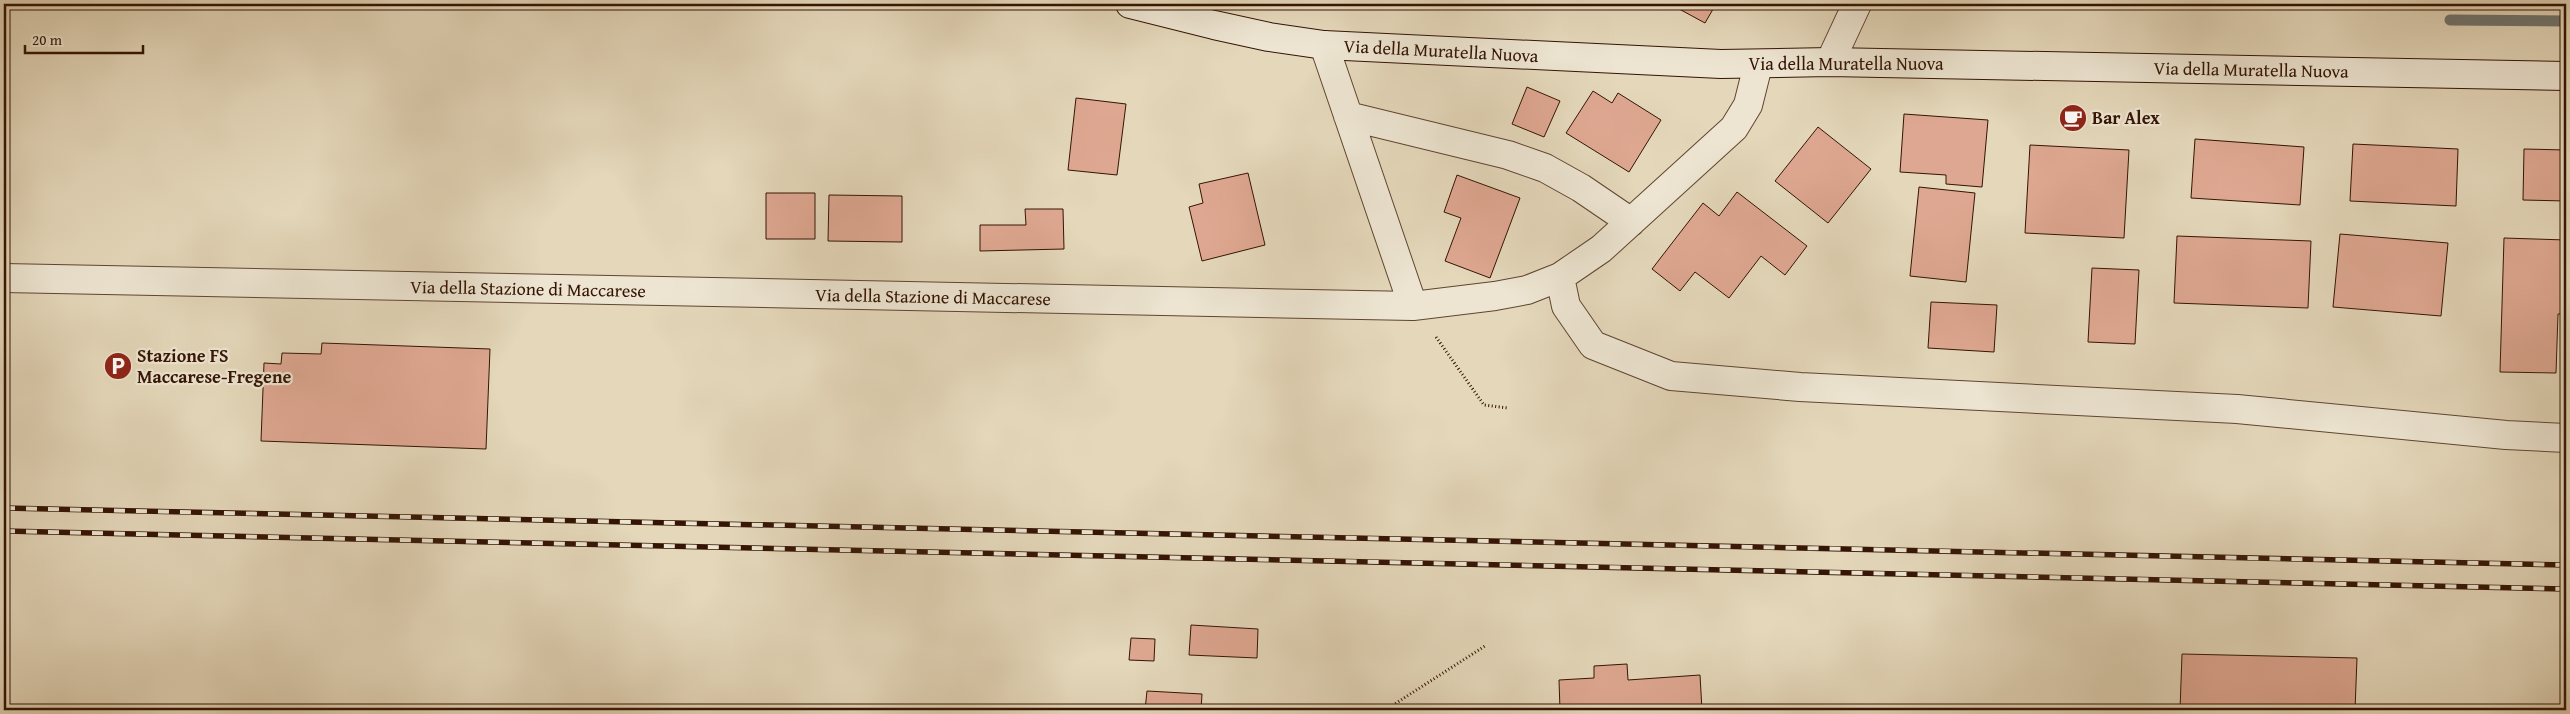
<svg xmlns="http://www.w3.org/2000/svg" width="2570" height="714" viewBox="0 0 2570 714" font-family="'Gentium Book Plus',serif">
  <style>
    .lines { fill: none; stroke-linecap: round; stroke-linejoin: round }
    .stream { stroke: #717671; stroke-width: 11 }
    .building { fill: #dea791; stroke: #341403 }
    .street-casing { stroke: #604531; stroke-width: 30 }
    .secondary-casing { stroke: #341403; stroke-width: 30 }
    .path { stroke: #341403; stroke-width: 3; stroke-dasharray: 1 2.5; stroke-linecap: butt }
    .street { stroke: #ede5d2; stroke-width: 28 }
    .secondary { stroke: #ede5d2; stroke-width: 28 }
    .rail-casing { stroke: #341403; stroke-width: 5.5 }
    .rail { stroke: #ede5d2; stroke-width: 4; stroke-dasharray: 11; stroke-linecap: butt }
    .labels { text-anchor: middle; stroke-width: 4.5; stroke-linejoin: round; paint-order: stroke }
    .street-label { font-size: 18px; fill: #341403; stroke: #ede5d2 }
    .poi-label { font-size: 18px; font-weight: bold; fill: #341403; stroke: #ede5d2; text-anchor: start }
  </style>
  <rect width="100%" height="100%" fill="#e4d7ba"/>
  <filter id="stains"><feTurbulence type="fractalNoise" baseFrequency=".004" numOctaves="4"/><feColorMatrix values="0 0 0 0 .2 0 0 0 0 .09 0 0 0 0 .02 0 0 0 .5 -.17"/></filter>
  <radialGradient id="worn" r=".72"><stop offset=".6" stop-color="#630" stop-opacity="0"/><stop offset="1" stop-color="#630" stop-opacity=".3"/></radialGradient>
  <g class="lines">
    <!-- stream -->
    <path class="stream" d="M2450,20L2566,21"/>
  </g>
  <!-- building -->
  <path class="building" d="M1670,4H1716L1705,23Z
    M1527,87L1560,101L1544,137L1512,124Z
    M1593,91L1612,103L1618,93L1661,120L1629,172L1566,133Z
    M1076,98L1126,104L1117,175L1068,170Z
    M1904,114L1988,120L1982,187L1946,184V175L1900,172Z
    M1818,127L1871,169L1828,223L1775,181Z
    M2195,139L2304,147L2300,205L2191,198Z
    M2353,144L2458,149L2456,206L2350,201Z
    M2030,145L2129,150L2124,238L2025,233Z
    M2524,149L2566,150V201L2523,200Z
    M1248,173L1265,245L1202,261L1189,207L1203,203L1199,184Z
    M1457,175L1520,198L1490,278L1445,261L1461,218L1444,212Z
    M1919,187L1975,193L1966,282L1910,276Z
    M1737,192L1807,246L1785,275L1761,256L1729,298L1695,272L1680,291L1652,269L1703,203L1719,216Z
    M766,193H815V239H766Z
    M829,195L902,196V242L828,241Z
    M1025,209H1063L1064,249L980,251V225H1026Z
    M2340,234L2448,243L2441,316L2333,307Z
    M2177,236L2311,241L2308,308L2174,303Z
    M2504,238L2566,240V314H2558L2556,373L2500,372Z
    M2092,268L2139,270L2135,344L2088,342Z
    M1931,302L1997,305L1994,352L1928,348Z
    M322,343L490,349L486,449L261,441L264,363L281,364L282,353L321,354Z
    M1191,625L1258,629L1257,658L1189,655Z
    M1131,638L1155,639L1154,661L1129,660Z
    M2182,654L2357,658L2355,710H2180Z
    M1627,664L1628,680L1700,675L1702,710H1560L1559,680L1594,678V666Z
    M1147,691L1202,694L1201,710H1145Z"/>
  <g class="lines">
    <defs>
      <path id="street" d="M1324,45L1413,306
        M1830,62L1857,4
        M1348,116L1508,155L1545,168L1581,188L1631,222
        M1560,277L1566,306L1593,345L1671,376L1800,387L2237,409L2506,435L2566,438
        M4,278L1413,306L1495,296L1527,290L1560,277L1601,249L1734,128L1748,105L1758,65"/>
      <path id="secondary" d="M1130,4L1214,25L1269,37L1324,45L1721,64L1830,62L2566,76"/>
    </defs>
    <!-- street casing -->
    <use href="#street" class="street-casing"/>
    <!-- secondary casing -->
    <use href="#secondary" class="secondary-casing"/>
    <!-- path -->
    <path class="path" d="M1436,337L1484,405L1508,408
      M1358,710L1390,707L1485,646"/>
    <!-- street -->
    <use href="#street" class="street"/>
    <!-- secondary -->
    <use href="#secondary" class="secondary"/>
    <defs>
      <path id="rail" d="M4,508L2566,565
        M4,531L2566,589"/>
    </defs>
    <!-- rail casing -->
    <use href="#rail" class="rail-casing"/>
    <!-- rail -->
    <use href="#rail" class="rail"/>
  </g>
  <!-- icons -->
  <defs>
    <symbol id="cafe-disc" viewBox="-11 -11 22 22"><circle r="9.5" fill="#8f2418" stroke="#ede5d2"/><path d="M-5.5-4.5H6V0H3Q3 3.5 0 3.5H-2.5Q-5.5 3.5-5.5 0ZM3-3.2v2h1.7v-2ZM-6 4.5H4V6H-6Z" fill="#fff"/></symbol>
    <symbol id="parking-disc" viewBox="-11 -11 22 22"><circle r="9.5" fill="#8f2418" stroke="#ede5d2"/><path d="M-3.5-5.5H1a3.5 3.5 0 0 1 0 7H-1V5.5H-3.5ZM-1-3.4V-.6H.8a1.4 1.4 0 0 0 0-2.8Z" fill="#fff"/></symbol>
  </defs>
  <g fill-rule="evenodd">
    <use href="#cafe-disc" x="2057" y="102" width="32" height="32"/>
    <use href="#parking-disc" x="102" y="350" width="32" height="32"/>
  </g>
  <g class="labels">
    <!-- street labels -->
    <g class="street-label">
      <text transform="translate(1441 51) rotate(3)" y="6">Via della Muratella Nuova</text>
      <text x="1846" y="70">Via della Muratella Nuova</text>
      <text transform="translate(2251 70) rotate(1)" y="6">Via della Muratella Nuova</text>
      <text transform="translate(528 289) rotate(1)" y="6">Via della Stazione di Maccarese</text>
      <text transform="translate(933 297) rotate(1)" y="6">Via della Stazione di Maccarese</text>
    </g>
    <!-- poi labels -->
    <g class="poi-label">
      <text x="2092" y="124">Bar Alex</text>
      <text x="137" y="362">Stazione FS<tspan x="137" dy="21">Maccarese-Fregene</tspan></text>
    </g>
  </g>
  <!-- margin -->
  <rect width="2570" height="714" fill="none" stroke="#e4d7ba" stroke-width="20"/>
  <rect x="5" y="5" width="2560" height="704" fill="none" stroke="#341403" stroke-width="2.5"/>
  <rect x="10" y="10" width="2550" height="694" fill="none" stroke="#341403"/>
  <!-- scale -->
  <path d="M25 45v8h118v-8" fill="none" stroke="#341403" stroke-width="2.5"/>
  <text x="32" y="45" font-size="15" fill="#341403" stroke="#ede5d2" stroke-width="4" paint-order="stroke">20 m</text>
  <rect width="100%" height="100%" filter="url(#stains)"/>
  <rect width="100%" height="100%" fill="url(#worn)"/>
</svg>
